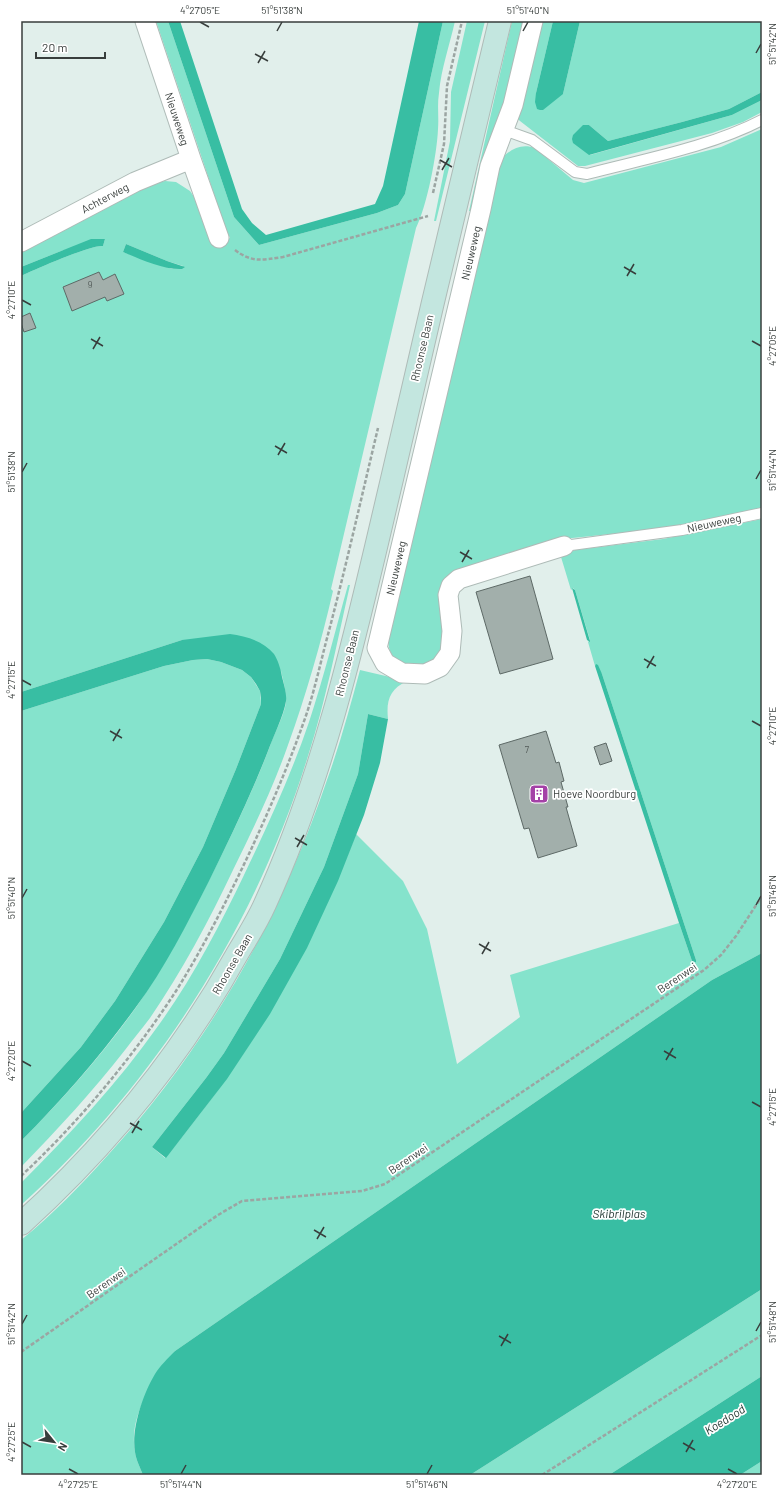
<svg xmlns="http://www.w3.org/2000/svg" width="783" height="1496" viewBox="0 0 783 1496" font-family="Barlow,sans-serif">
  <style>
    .green { fill: #85e3cc; fill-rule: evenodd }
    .water { fill: #38bea3 }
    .building { fill: #a2afab; stroke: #5d6966 }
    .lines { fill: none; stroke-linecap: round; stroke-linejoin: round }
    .lane-casing { stroke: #aebbb7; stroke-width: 12 }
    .street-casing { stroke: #aebbb7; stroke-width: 21 }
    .secondary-casing { stroke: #aebbb7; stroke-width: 24 }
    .path { stroke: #9ba5a2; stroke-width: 2.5; stroke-dasharray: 4 2; stroke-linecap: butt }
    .lane { stroke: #fff; stroke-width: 10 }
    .street { stroke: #fff; stroke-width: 19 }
    .secondary { stroke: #c3e6df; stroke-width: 22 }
    .ticks { fill: none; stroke: #383e3c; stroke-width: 1.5 }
    .labels { text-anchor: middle; stroke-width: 3.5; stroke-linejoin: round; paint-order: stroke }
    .number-label { font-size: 9px; fill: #525a58 }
    .street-label { font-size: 11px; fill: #383e3c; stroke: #fff }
    .poi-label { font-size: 11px; fill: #383e3c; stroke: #fff; text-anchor: start }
    .water-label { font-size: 12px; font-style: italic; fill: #1e342e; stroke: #fff }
    .neatline { fill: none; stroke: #383e3c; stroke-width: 1.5 }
    .ticks-label { font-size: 10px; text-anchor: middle; fill: #383e3c }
  </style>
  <rect width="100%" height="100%" fill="#e1efeb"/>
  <!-- green -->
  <path class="green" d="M156,21H168L234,217L259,245L377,213L398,205L405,194L443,21H455C450,44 441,69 439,93C437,105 439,117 438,129C437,154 427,206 416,228L331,589L333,591C321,643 306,695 288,745C273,788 253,829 233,870C209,921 182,971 150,1018C142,1029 133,1039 125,1050C93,1091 58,1129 21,1167V1141C63,1099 103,1054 137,1006C165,965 188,922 210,878C232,835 253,791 270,746C274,734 286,712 286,700C286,690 283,680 281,671L182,640L21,692V276C34,270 92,244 103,246L105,239L61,251L21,267V248L135,188L165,181L176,182L190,191L197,201L213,244L230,238L226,230ZM126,244L167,261L183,266L182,269H172L123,252Z
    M467,21H485L436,221H434L450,141L451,92Z
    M512,21H527L508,102L471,211H469Z
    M538,21H553L536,93L563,94L580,21H762V92L729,109L682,122L608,141L589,125L590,155L732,115L762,100V112L743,122L712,133L585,166H578L520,121L517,118Z
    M762,129V508L686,524L640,531L553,540L443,582C442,584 440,588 440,590C436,611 457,662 421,665C412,666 402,664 395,658C386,651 389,637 388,627L499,161C509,150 520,143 535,148L573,180L584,183L721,147Z
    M762,519V953L712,980L175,1351C155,1380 128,1414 135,1452C136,1460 140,1467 143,1475H21V1240C52,1215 81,1185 108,1155C207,1047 280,919 327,780C340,744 350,707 360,670L407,681C390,689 386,700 388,719L368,714L358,774L324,867L280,959L224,1053L206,1078L152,1147L165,1158C177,1144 188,1129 199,1115C266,1029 317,936 356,834L403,881L427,929L457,1064L520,1017L510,975L679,923L692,961L696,962V960L602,674L595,665V666L588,642L590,640L575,590L573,588L571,590L561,557L575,550L663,539Z
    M348,585H350C337,642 326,700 308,756C255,927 155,1084 21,1205V1183C70,1134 118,1083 158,1026C192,979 219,927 244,875C268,825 291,775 309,722C324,677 335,631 348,585Z
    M207,659L221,662L242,670L251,677L260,691L261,704L236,769L203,847L164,922L115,1001L81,1047L21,1113V711L164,666L193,660Z
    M762,1289V1376L609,1475H470Z
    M762,1461V1475H740Z"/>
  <!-- water -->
  <path class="water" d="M168,21H180L242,209L252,223L266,235L375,204L383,186L419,21H443L405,194L398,205L377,213L259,245L234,217Z
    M553,21H580L563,94L543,110H540L537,109L535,102L536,93Z
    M762,92V100L732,115L589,155L573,143L572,139L573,135L583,125H589L608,141L682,122L729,109Z
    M91,239H105L103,246C92,244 34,270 21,276V267Z
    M126,244L167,261L185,267L182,269C164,270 140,259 123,252Z
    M572,588L575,590L590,641V642L587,640Z
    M230,634C246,636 263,641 274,654C278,660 281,670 282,677C284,685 287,694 286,701C284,715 273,737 268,751C251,795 230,838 209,881C187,924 165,968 136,1007C102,1054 63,1099 21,1141V1113L81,1047L115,1001L164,922L203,847L236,769L261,704V698L260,691L256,684L251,677L242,670L221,662L207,659L193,660L164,666L21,711V692L182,640Z
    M596,664L598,665L602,674L696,960V962L693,963L692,961L679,923L595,666Z
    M368,714L388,719L380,763L364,815L338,881L307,948L270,1014L227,1079L166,1158L152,1147L206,1078L224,1053L280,959L324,867L358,774Z
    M762,953V1289L470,1475H143C140,1467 136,1460 135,1452C131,1429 143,1394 155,1374C160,1366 168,1358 175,1351L712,980Z
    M762,1376V1461L740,1475H609Z"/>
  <!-- building -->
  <path class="building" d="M99,272L103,280L115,274L124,294L107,301L105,297L72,311L63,287Z
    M30,313L36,328L24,332L21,323V317Z
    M530,576L553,659L500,674L476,592Z
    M546,731L556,763L559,762L564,781L561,782L568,807H566L577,846L538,858L529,828L524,829L499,745Z
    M606,743L612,761L600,765L594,747Z"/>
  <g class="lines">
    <defs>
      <path id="lane" d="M504,130L532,140L575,172L587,174C644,159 710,147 762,120
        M564,546L682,530L762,513"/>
      <path id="street" d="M145,21L191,159L219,238
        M533,21L513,105L490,166L481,209L377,648L385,663L402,673L425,674L440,667L450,653L452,631L448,595L451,586L459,579L564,546
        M21,242L135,182L191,159"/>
      <path id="secondary" d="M21,1224C107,1146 180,1057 236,956C246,939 257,922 265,904C327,769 358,623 392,479C427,326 463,174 500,21"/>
    </defs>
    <!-- lane casing -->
    <use href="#lane" class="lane-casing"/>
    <!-- street casing -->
    <use href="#street" class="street-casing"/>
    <!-- secondary casing -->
    <use href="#secondary" class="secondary-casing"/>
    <!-- path -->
    <path class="path" d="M433,193L444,144L447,86L462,21
      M235,250C252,263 263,260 283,257L428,216
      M21,1176C78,1123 133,1057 176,991C203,948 226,902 248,856C268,813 287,769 303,724C313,697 319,669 326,642C345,571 361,499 378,428
      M21,1352L218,1215L242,1201L362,1191L385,1184L704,970L721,955L736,936L762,896
      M542,1475L762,1335"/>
    <!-- lane -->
    <use href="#lane" class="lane"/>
    <!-- street -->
    <use href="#street" class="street"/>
    <!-- secondary -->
    <use href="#secondary" class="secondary"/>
  </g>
  <!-- ticks -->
  <path class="ticks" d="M200,22L209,27M277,31L282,22M523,31L528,22M756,53L761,44M255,54L268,61M258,63L265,51M440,160L452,167M442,170L449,158M624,267L636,274M627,276L634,264M22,300L31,305M91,339L103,346M752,341L761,346M93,349L100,337M275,446L287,453M278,455L285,443M22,472L27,463M756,479L761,470M460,552L472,559M462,562L469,550M644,659L656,666M647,668L654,656M22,680L31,685M752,721L761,726M110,731L122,738M113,741L120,729M295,838L307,845M297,847L304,835M22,898L27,889M756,905L761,896M479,944L491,951M482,954L489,942M664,1051L676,1058M666,1060L673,1048M22,1061L31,1066M752,1102L761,1107M130,1123L142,1130M132,1133L139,1121M314,1230L326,1237M317,1239L324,1227M22,1324L27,1315M756,1331L761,1322M499,1336L511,1343M501,1346L508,1334M22,1442L31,1447M683,1443L695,1450M686,1452L693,1440M69,1469L78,1474M728,1469L737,1474M181,1474L186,1465M427,1474L432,1465"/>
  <!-- icons -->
  <defs>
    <symbol id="building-square" viewBox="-11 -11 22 22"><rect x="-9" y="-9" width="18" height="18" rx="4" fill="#a441a7" stroke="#fff"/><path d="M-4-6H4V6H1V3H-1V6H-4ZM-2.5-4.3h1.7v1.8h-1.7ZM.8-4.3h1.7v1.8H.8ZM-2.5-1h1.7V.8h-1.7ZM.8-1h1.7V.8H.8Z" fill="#fff"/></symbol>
  </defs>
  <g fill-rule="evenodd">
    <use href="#building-square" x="528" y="783" width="22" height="22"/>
  </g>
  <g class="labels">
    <!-- number labels -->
    <g class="number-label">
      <text x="90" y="288">9</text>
      <text x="527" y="753">7</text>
    </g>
    <!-- street labels -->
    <g class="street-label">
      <text transform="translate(177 119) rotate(72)" y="4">Nieuweweg</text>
      <text transform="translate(105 198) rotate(-28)" y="4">Achterweg</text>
      <text transform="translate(471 253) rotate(-77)" y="4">Nieuweweg</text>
      <text transform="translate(422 348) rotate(-77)" y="4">Rhoonse Baan</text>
      <text transform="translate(714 523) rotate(-12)" y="4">Nieuweweg</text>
      <text transform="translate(396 568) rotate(-77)" y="4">Nieuweweg</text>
      <text transform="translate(347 663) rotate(-76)" y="4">Rhoonse Baan</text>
      <text transform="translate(232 964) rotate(-60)" y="4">Rhoonse Baan</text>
      <text transform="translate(677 978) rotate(-34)" y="4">Berenwei</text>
      <text transform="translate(408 1159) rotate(-34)" y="4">Berenwei</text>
      <text transform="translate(106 1283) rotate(-35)" y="4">Berenwei</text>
    </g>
    <!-- poi labels -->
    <g class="poi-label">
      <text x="553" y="798">Hoeve Noordburg</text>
    </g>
    <!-- water labels -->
    <g class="water-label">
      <text x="619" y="1218">Skibrilplas</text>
      <text transform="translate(725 1420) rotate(-32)" y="4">Koedood</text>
    </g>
  </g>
  <!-- border -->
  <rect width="783" height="1496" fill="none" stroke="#ffffff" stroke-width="44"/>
  <!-- north arrow -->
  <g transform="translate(54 1442) rotate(120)" stroke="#ffffff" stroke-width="3" paint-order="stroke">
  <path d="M0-3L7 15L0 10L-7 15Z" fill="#383e3c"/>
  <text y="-6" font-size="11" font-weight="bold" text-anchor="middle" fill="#383e3c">N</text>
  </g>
  <!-- scale -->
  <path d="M36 52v6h69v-6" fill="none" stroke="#383e3c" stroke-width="2"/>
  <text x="42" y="52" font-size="12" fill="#383e3c" stroke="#ffffff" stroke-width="3" paint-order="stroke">20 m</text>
  <rect x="22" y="22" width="739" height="1452" class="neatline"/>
  <g class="ticks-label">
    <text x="200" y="14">4°27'05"E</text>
    <text x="282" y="14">51°51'38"N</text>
    <text x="528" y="14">51°51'40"N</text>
    <text transform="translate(772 44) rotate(-90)" y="4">51°51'42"N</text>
    <text transform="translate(11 300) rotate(-90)" y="4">4°27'10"E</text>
    <text transform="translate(772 346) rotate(-90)" y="4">4°27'05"E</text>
    <text transform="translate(772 470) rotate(-90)" y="4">51°51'44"N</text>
    <text transform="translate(11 472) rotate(-90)" y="4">51°51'38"N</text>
    <text transform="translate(11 680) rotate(-90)" y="4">4°27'15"E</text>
    <text transform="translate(772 726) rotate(-90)" y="4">4°27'10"E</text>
    <text transform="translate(772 896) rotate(-90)" y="4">51°51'46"N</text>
    <text transform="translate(11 898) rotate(-90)" y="4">51°51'40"N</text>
    <text transform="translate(11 1061) rotate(-90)" y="4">4°27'20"E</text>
    <text transform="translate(772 1107) rotate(-90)" y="4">4°27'15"E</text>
    <text transform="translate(772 1322) rotate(-90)" y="4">51°51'48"N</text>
    <text transform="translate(11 1324) rotate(-90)" y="4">51°51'42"N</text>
    <text transform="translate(11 1442) rotate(-90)" y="4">4°27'25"E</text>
    <text x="78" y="1488">4°27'25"E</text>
    <text x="181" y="1488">51°51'44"N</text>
    <text x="427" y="1488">51°51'46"N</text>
    <text x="737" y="1488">4°27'20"E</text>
  </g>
</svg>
